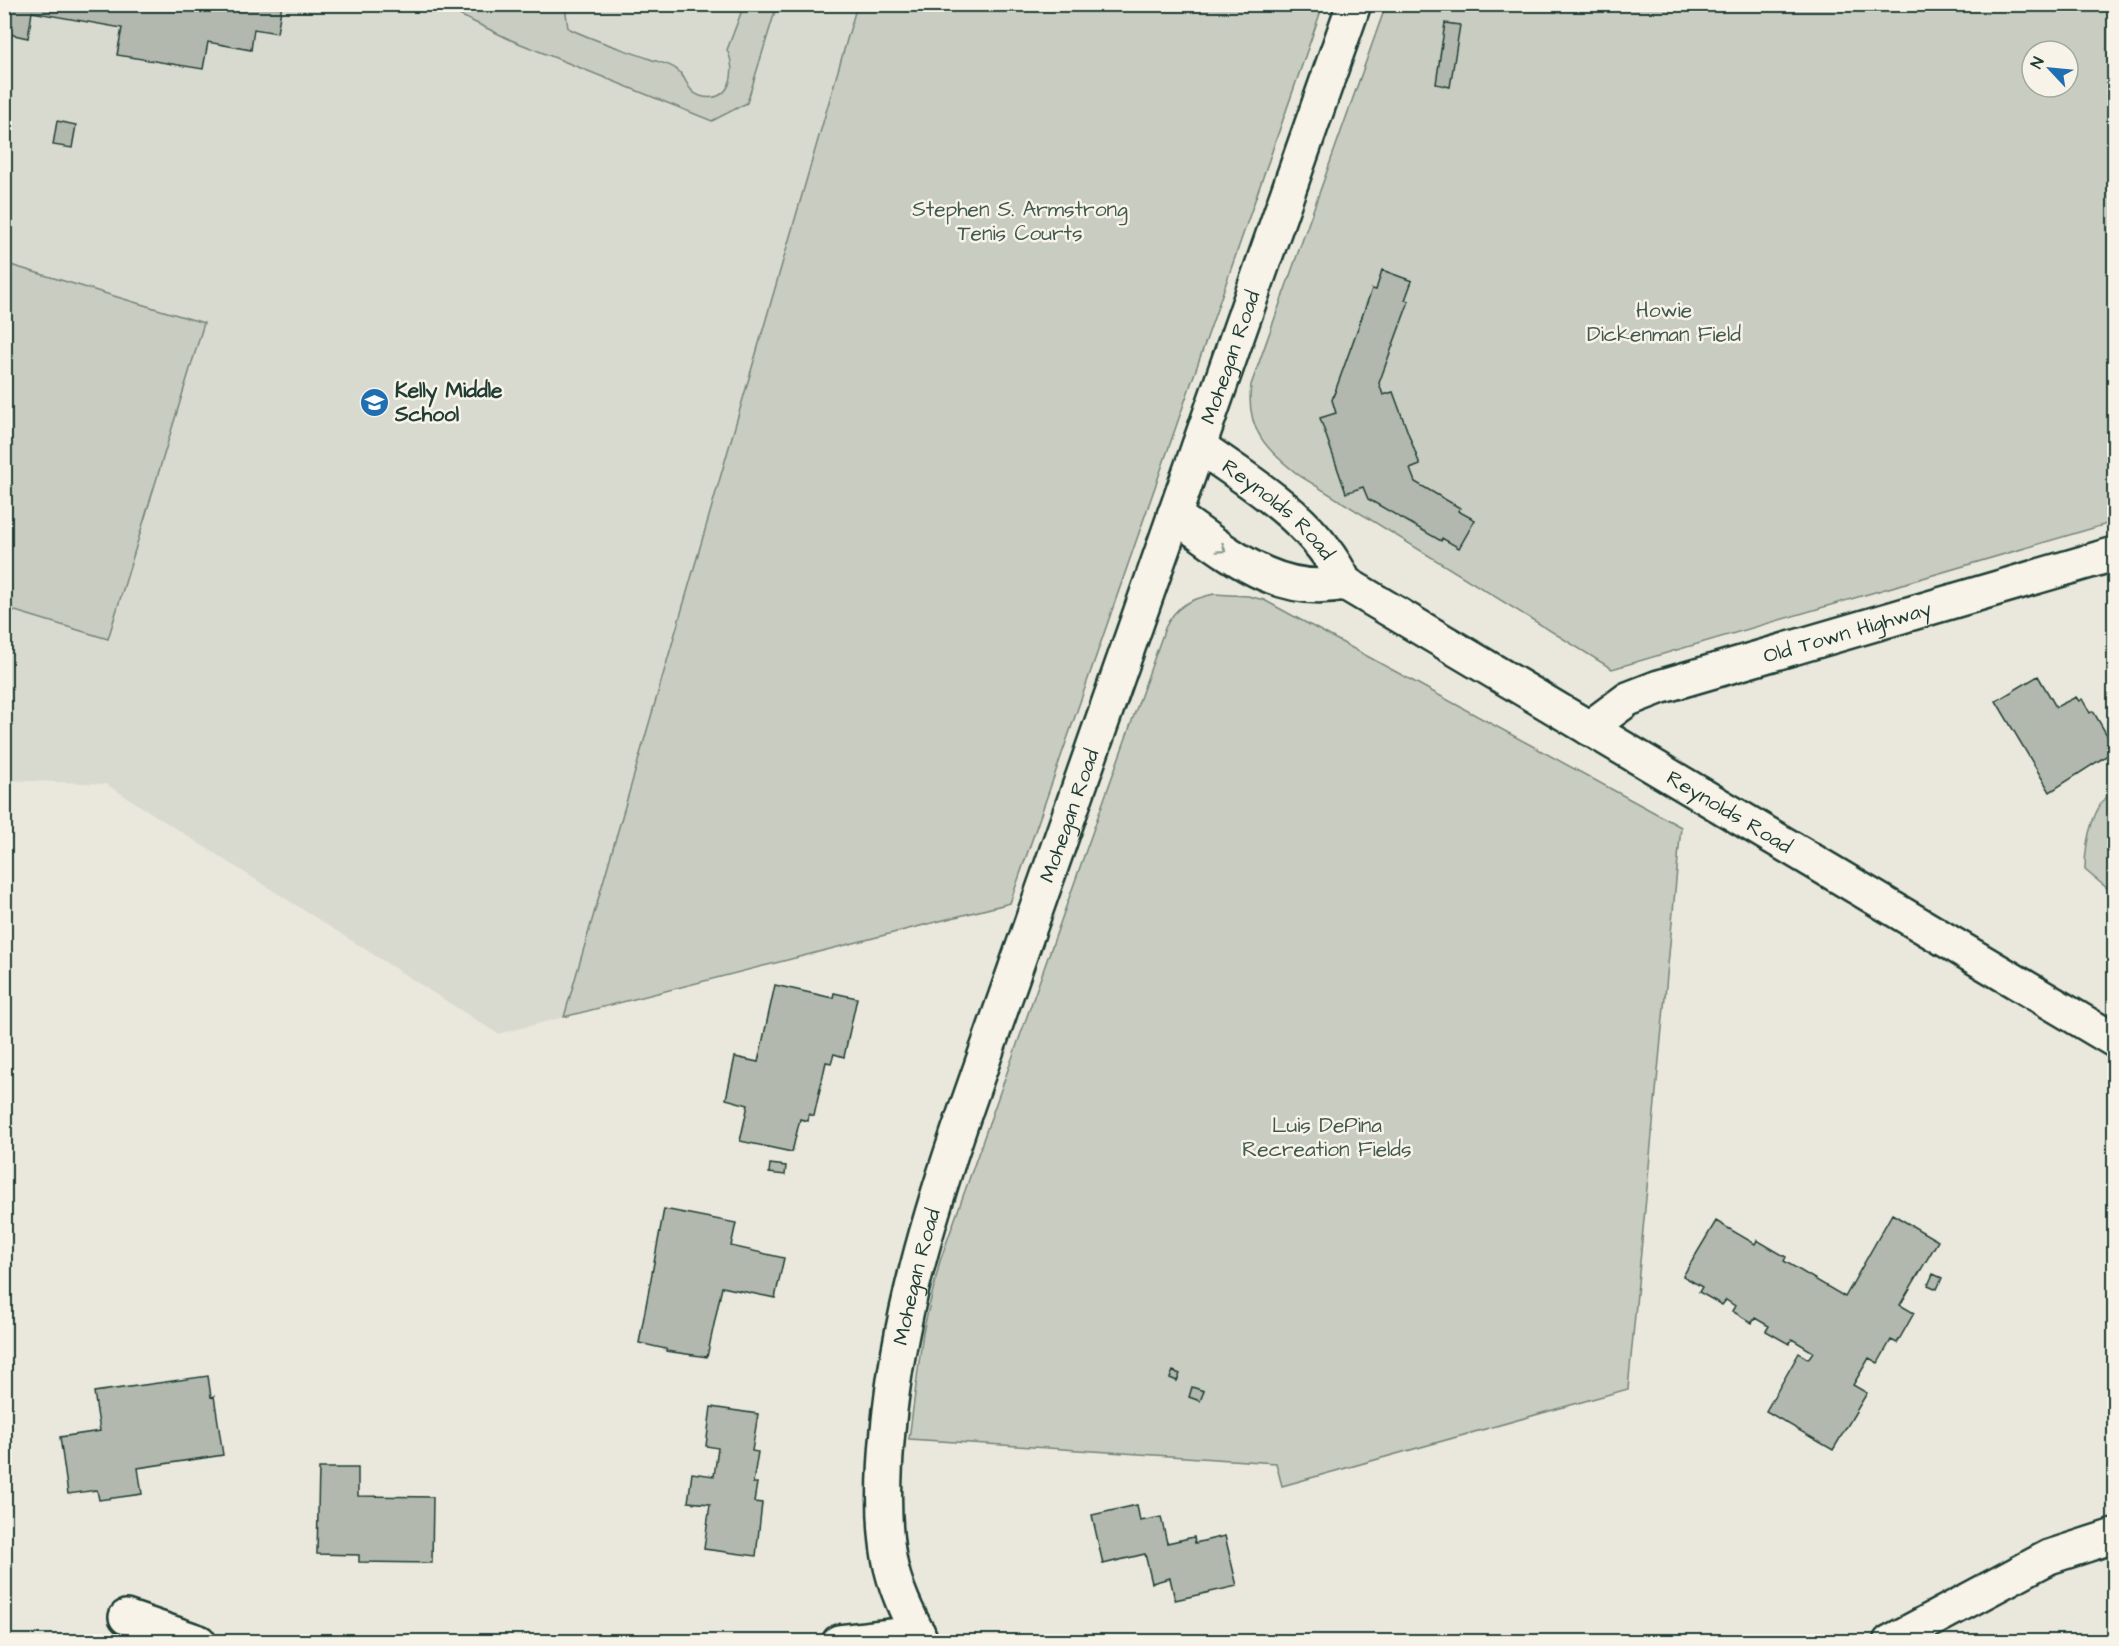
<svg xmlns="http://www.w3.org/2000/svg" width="2119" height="1646" viewBox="0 0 2119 1646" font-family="'Architects Daughter',sans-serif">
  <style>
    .built { fill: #d9dacf }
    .green { fill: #c8ccc1; stroke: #74847a; stroke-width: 1.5; fill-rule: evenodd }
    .building { fill: #b2b8ae; stroke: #1f3d34; stroke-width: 1.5 }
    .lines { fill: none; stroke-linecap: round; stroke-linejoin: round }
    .minor-casing { stroke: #1f3d34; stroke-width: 38 }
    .minor { stroke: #f7f3e8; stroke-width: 33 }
    .oneway { stroke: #8b988e }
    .labels { text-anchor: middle; stroke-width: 5; stroke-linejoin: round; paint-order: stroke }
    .park-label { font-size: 21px; fill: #415a50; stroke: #f7f3e8 }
    .street-label { font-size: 21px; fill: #1f3d34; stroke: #f7f3e8 }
    .poi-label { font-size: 21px; font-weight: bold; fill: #1f3d34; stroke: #f7f3e8; text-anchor: start }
  </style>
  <rect width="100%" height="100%" fill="#eae8dd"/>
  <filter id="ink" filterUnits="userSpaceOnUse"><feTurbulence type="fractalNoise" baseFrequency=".0167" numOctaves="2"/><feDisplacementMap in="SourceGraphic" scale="12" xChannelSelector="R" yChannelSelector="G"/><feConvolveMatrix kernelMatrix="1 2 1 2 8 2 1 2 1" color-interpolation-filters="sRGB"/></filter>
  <g filter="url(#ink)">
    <!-- built -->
    <path class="built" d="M5,5H857L564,1017L498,1034L106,784L5,780Z"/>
    <!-- green -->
    <path class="green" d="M439,5H565L568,28C594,41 623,49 650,59C658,62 670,64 676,69C687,76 686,91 700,96C730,105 738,72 727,50L744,5H777L747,103L712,121L511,40Z
      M857,5H1323L1010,903L564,1017Z
      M1386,5H2114V522L1612,669L1300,476C1267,451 1245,429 1251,385ZM2032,51H2068V87H2032Z
      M4,263L204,323L108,639L5,608Z
      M1214,594L1248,596L1264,600L1681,827L1628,1389L1282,1486L1276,1463L909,1439L923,1332L940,1261L1165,628C1175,606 1191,599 1214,594Z
      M2114,787V894L2085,870C2085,840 2092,809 2114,787Z"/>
    <!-- building -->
    <path class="building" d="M4,4H282L277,33L254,29L251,50L208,42L203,69L117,55L122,28L32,12L28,38L4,33Z
      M1445,23L1460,25L1450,87L1436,84Z
      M57,121L76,125L72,148L53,145Z
      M1382,270L1412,281L1405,300L1409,301L1379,383L1383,395L1393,392L1420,465L1410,469L1415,482L1460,508L1458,511L1475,520L1459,548L1442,538L1441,541L1368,499L1363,487L1346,493L1320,418L1336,413L1332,400L1372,289L1376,290Z
      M2038,676L2056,707L2076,697L2079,701L2082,699L2090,713L2093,711L2114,747V751L2050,792L1996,701Z
      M775,985L833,998L834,993L857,998L844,1057L834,1054L831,1063L826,1062L814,1116L809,1114L808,1121L800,1119L792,1152L740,1141L748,1105L726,1099L735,1057L758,1062Z
      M770,1164L786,1166L785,1175L769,1173Z
      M664,1209L736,1223L731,1246L784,1258L775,1298L722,1287L707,1357L666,1351V1349L639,1343Z
      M1892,1214L1938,1241L1900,1305L1914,1313L1897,1343L1891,1340L1878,1363L1869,1358L1853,1385L1867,1393L1833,1450L1766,1411L1799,1353L1808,1359L1813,1352L1792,1339L1789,1344L1766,1331L1769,1326L1755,1318L1752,1323L1732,1311L1735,1306L1726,1300L1722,1305L1699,1292L1702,1287L1683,1276L1716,1221L1755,1244L1757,1240L1786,1257L1784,1261L1845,1297Z
      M1933,1274L1942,1278L1937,1289L1928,1285Z
      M1173,1371L1180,1374L1177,1381L1170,1378Z
      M208,1376L211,1397L214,1396L223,1455L138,1468L142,1494L99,1500L97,1490L68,1494L60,1437L100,1431L94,1392Z
      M1192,1387L1204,1391L1200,1401L1189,1397Z
      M711,1407L758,1414L752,1451L758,1452L753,1483H757L754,1502L762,1503L756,1556L704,1549L710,1504L688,1502L692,1473L714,1476L718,1448L706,1446Z
      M319,1468H358V1496L433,1497L432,1563L359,1562V1555L317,1554Z
      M1137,1505L1140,1521L1161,1517L1167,1543L1194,1537L1195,1543L1225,1536L1237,1586L1175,1600L1170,1578L1152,1583L1145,1554L1103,1564L1092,1515Z"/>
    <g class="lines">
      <defs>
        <g id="minor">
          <path id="s1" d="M1199,446C1254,485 1315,520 1345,583L2114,1040"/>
          <path d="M1174,515C1227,552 1277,598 1345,583"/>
          <path id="s2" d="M1589,728L1628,699L1659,687L2114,554"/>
          <path d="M126,1617L199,1642"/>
          <path d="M839,1642L918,1633"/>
          <path id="s3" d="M922,1642C908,1615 894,1587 889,1557C882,1516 884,1472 888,1430C898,1320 929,1216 965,1112L1354,4"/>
          <path d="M1890,1642L2049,1557L2114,1536"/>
        </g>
      </defs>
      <!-- minor casing -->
      <use href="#minor" class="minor-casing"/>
      <!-- minor -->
      <use href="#minor" class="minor"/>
    </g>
    <!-- one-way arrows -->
    <defs><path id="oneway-chevron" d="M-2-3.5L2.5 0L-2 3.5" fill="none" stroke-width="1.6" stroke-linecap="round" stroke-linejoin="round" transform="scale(1.5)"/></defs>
    <use class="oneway" href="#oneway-chevron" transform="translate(1222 549) rotate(35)"/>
  </g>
  <!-- icons -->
  <defs>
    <symbol id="school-disc" viewBox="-11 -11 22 22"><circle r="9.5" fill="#1f6fb2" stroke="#f7f3e8"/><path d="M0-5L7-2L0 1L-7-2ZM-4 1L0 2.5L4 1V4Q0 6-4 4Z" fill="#fff"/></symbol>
  </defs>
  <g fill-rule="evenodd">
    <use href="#school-disc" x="358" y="386" width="33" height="33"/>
  </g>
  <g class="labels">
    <!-- park labels -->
    <g class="park-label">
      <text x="1020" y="216">Stephen S. Armstrong<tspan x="1020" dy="24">Tenis Courts</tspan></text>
      <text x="1664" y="317">Howie<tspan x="1664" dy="24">Dickenman Field</tspan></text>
      <text x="1327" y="1132">Luis DePina<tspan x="1327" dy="24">Recreation Fields</tspan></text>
    </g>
    <!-- street labels -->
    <g class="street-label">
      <text dy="7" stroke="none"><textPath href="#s3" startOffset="1347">Mohegan Road</textPath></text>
      <text dy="7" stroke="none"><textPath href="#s1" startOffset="102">Reynolds Road</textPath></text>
      <text dy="7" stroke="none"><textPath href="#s2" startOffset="278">Old Town Highway</textPath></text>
      <text dy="7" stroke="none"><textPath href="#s1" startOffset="650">Reynolds Road</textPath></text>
      <text dy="7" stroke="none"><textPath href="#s3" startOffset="861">Mohegan Road</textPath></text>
      <text dy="7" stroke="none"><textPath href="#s3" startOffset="375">Mohegan Road</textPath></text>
    </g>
    <!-- poi labels -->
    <g class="poi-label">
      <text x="395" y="397">Kelly Middle<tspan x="395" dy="24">School</tspan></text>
    </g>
  </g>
  <!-- margin -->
  <rect width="2119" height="1646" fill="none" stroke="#f7f3e8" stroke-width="24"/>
  <rect x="12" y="12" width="2095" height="1622" fill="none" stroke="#1f3d34" stroke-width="2" filter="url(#ink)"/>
  <!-- north arrow -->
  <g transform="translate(2050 69) rotate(296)"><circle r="28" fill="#f7f3e8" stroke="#a1aaa0" stroke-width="1.5"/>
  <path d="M0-4.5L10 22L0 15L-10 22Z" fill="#1f6fb2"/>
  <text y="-9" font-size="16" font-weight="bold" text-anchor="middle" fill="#1f3d34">N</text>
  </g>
</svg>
